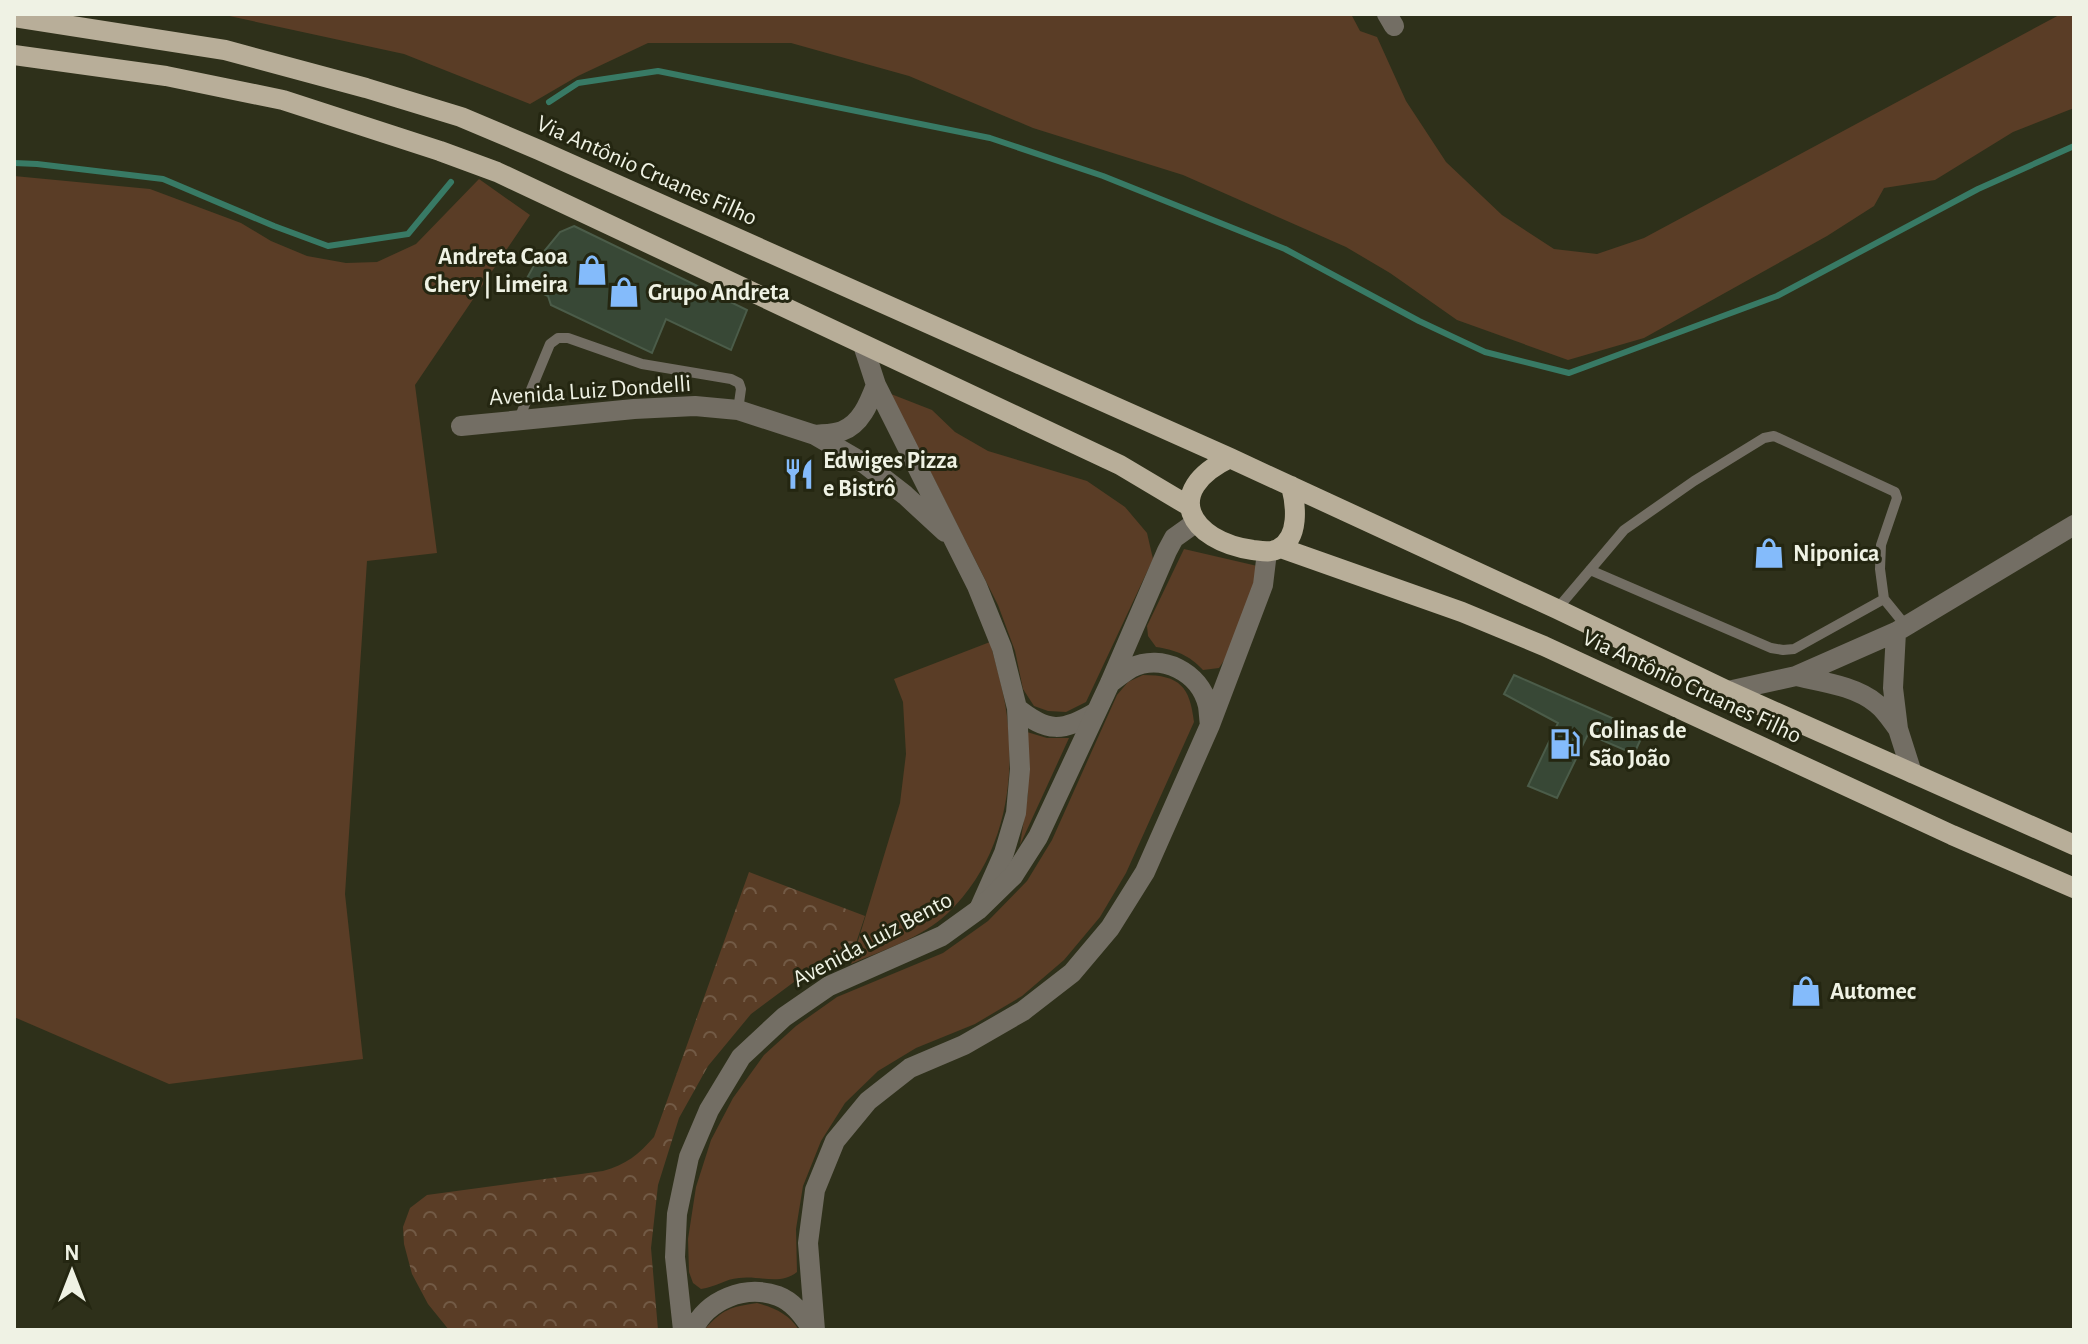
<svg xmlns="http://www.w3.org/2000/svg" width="2088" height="1344" viewBox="0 0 2088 1344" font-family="'Alegreya Sans',sans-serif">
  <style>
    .green { fill: #5a3d26 }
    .park { fill: url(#park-crowns) }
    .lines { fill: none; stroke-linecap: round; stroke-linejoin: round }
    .stream { stroke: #387a65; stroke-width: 6 }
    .building { fill: #384836; stroke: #4b5c49; stroke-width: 2 }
    .service { stroke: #736e64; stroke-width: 10 }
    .minor { stroke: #736e64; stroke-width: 20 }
    .tertiary { stroke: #736e64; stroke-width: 20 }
    .primary { stroke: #b8ae99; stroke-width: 20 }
    .labels { text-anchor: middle; stroke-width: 6; stroke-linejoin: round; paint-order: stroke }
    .street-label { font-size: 24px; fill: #eff2e4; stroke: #242611 }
    .poi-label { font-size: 24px; font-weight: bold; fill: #eff2e4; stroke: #242611; text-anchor: start }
  </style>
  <defs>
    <pattern id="park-crowns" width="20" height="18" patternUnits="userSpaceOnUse" patternTransform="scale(2)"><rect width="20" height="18" fill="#5a3d26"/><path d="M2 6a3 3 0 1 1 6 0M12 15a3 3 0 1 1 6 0" fill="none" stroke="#725a45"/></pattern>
  </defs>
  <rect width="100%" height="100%" fill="#2e301a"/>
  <!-- green -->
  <path class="green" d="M220,14H1351L1360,31L1377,37L1406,101L1446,162L1502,215L1554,249L1597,254L1644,238L2061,14H2074V108L2013,132L1935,180L1884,188L1874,206L1827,236L1644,338L1568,360L1457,320L1390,273L1346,247L1183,175L1033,128L909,76L791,43H648L578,76L530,104L404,54Z
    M14,176L150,189L241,223L271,241L307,256L346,263L377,262L416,244L479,179L530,215L415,385L437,553L367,561L345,894L363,1059L169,1084L14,1017Z
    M891,394L932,410L955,432L988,451L1087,481L1125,507L1147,533L1153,559L1086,702L1066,712L1048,711L1034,706L1023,689L1015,651L998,605Z
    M1184,549L1266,568L1227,656L1219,668L1203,670C1189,655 1176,650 1156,647L1148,636L1147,626Z
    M990,642C997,669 1006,698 1008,726C1015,794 999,864 948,913C922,938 883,950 851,964L900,803L906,754L903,702L894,679Z
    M1143,675C1180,675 1190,687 1194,722L1126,873L1100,917L1064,960L1022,996L975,1024L916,1048L878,1071L845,1103L821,1141L803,1186L796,1229L797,1272C780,1286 759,1275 739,1278C725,1279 716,1287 701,1289L693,1283L689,1272L688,1239L696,1187L711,1140L733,1098L764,1055L796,1026L837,997L943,953L988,921L1027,881L1052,840L1117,695L1128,682Z
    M1027,732L1047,738H1069L1020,845L1028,794Z
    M757,1303C775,1308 789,1314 799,1330H704C723,1309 730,1307 757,1303Z"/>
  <!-- park -->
  <path class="park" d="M749,872L865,916L854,949L798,979L751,1014L708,1066L679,1118L658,1185L651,1248L658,1330H449L428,1304L412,1274L404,1244L403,1227L410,1208L427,1195L603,1171C626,1165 639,1154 654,1137Z"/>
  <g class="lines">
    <!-- stream -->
    <path class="stream" d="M549,102L578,83L658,71L990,138L1103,176L1285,249L1419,321L1485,352L1569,373L1777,296L1978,189L2074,146
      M14,163L37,164L163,179L274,226L328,246L408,234L451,182"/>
  </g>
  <!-- building -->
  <path class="building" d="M574,226L747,310L731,350L666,319L652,353L551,305L548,296L529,287L526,280L537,260L560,232Z
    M1514,675L1644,732L1634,754L1588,734L1557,798L1528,786L1558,723L1504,694Z"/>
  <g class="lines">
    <!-- service -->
    <path class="service" d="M518,421L550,344L558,338H568L642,364L731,379L739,383L741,389L738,410
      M1590,570L1771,648L1783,650L1794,649L1884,599
      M1557,609L1624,530L1694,481L1764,438L1774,436L1895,492L1897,498L1881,545L1880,569L1884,599L1906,626"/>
    <!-- minor -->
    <path class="minor" d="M1387,14L1394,26
      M863,345L876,385L977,586L1002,648L1017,708L1020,769L1016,813L1004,853L980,907
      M461,426L634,409L695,406L738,410L815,435L865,464L905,495L945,532
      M815,435C823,434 834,434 842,431C861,424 869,403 876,385
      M1896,632L1893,688L1898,729L1912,773
      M1796,676C1822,682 1856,686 1877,704C1885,710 1892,721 1898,729
      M1728,691L1796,676L1896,632L2074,525
      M1017,708C1048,733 1062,732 1096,712"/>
    <!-- tertiary -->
    <path class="tertiary" d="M1110,683C1117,678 1124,672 1131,668C1162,653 1200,672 1208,706C1209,712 1209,719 1210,725
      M683,1330L675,1257L677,1214L689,1157L709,1110L741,1057L784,1017L829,986L942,936L978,910L1013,876L1038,837L1110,683L1167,551L1174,538L1195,523
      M693,1330C707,1300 745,1284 778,1296C794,1302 803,1316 813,1330
      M815,1330L808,1243L815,1190L835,1141L868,1101L910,1068L964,1045L1023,1011L1072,973L1110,928L1145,872L1210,725L1263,585L1267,552"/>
    <!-- primary -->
    <path class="primary" d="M14,17L225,50L366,88L461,117L539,150L1230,458L1557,609L1728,691L2074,845
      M14,55L166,76L283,100L440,151L497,172L1120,465L1189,506
      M1230,458C1161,491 1189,541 1253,550C1262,551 1270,553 1278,549C1300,538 1296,505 1291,486
      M1281,548L1462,612L1544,646L1952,835L2074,888"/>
  </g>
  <!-- icons -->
  <defs>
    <symbol id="shop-bare" viewBox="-9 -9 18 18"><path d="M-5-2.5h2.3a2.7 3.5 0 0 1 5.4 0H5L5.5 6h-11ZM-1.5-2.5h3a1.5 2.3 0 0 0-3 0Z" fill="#84bbfb" stroke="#242611" stroke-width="2.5" paint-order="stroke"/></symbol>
    <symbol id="restaurant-bare" viewBox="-9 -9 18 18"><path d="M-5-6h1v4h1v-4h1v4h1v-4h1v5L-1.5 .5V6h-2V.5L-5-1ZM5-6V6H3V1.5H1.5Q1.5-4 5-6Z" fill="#84bbfb" stroke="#242611" stroke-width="2.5" paint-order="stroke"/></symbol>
    <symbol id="fuel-bare" viewBox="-9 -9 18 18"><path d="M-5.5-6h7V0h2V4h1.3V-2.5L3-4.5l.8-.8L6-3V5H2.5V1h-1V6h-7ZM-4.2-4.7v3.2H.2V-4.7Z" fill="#84bbfb" stroke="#242611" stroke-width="2.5" paint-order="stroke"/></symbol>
  </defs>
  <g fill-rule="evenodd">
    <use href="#shop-bare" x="570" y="248" width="44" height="44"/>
    <use href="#shop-bare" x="602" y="270" width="44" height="44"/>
    <use href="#restaurant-bare" x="777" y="452" width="44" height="44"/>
    <use href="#shop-bare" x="1747" y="531" width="44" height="44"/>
    <use href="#fuel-bare" x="1543" y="722" width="44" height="44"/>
    <use href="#shop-bare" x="1784" y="969" width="44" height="44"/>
  </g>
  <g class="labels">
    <!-- street labels -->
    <g class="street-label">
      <text transform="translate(647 170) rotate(24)" y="8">Via Antônio Cruanes Filho</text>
      <text transform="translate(590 390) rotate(-4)" y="8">Avenida Luiz Dondelli</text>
      <text transform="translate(1692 686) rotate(25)" y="8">Via Antônio Cruanes Filho</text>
      <text transform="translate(872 939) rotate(-28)" y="8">Avenida Luiz Bento</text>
    </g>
    <!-- poi labels -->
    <g class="poi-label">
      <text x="568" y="264" text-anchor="end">Andreta Caoa<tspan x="568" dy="28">Chery | Limeira</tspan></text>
      <text x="648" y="300">Grupo Andreta</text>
      <text x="823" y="468">Edwiges Pizza<tspan x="823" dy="28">e Bistrô</tspan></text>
      <text x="1793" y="561">Niponica</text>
      <text x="1589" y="738">Colinas de<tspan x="1589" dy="28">São João</tspan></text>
      <text x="1830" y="999">Automec</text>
    </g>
  </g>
  <!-- border -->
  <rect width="2088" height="1344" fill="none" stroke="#eff2e4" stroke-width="32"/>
  <!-- north arrow -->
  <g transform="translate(72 1272)" stroke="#242611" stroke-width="6" paint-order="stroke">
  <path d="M0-6L14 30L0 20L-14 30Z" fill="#eff2e4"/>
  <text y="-12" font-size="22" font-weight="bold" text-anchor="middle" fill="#eff2e4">N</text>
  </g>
</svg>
